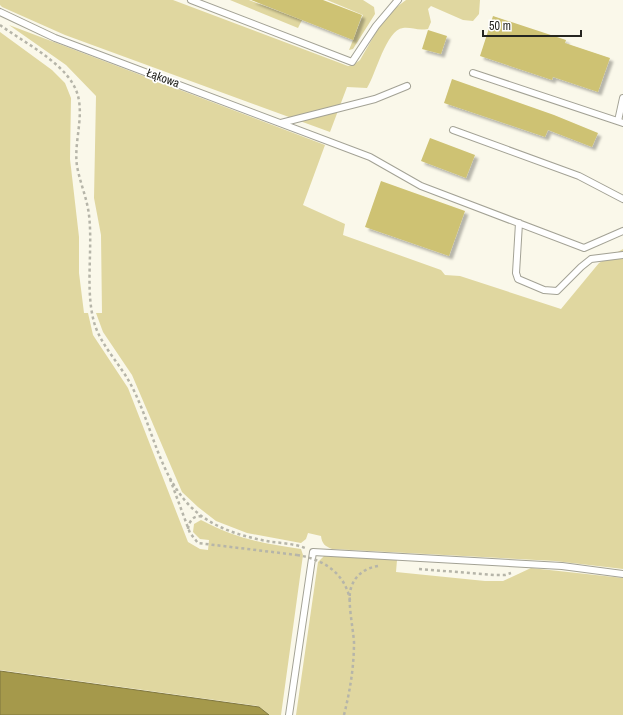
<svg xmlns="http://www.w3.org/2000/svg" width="623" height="715" viewBox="0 0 623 715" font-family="'Archivo Narrow',sans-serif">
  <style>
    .green { fill: #e0d7a0 }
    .water { fill: #a5994b; stroke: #7f763e }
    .building { fill: #cec273; filter: url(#shadow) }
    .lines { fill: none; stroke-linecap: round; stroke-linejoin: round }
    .service-casing { stroke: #a3a295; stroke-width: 8 }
    .path { stroke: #b6b5a9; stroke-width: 2.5; stroke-dasharray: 3 3; stroke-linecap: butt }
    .service { stroke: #fff; stroke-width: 6 }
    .path-bridge { stroke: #b6b5a9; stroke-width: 2.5; stroke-dasharray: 3 3; stroke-linecap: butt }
    .labels { text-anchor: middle; stroke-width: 3.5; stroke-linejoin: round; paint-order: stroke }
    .street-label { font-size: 12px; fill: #252520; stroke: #fff }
  </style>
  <defs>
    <filter id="shadow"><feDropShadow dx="3.5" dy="3.5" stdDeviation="1" flood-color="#0004"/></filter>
  </defs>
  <rect width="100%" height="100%" fill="#faf8ea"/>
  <!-- green -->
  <path class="green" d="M0,0H173L348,66L353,65L360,60L386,15L406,0H480L479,14L473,21L463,20L431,6L428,9L431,22L428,29C417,31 412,27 403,28C386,30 376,74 367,88L347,87L330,132L65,35L2,7L0,5Z
    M230,0H249L302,20L298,28Z
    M327,0H363L374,7L375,14L353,49L349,50L363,15Z
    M9,25L325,145L303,205L345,224L343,235L441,270L445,275L460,276L561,309L599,263L623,249V569L555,561L332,549C325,546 322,544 321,536L308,533L306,539L301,543L247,533L216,521L198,507L182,492L132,375L103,332L96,313H102L101,235L94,198L96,96L66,65Z
    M0,32L52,70L65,83L71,98L70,159L79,237V273L84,313H88L93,335L128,388L188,542L200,549L208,550L209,540L200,539L193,532L194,524L201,520C237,539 261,543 301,549L303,555L281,715H269L258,706L0,670Z
    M324,556L397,560L396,572L485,581H503L531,568L623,578V715H296L318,562Z"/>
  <!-- water -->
  <path class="water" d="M0,671L259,707L269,715H0Z"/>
  <!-- building -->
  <path class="building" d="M251,0H323L362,15L353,40Z
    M493,16L566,40L565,43L610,58L598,92L553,77L552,80L480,56Z
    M428,30L447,36L441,54L422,49Z
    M452,79L554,115L598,133L592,147L548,130L545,137L444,103Z
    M430,138L475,155L466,178L421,161Z
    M381,181L465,211L449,256L365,227Z"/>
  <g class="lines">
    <defs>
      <path id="service" d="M191,0L352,62L376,26L398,0
        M0,12L55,38L370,157L421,186L584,248L623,231
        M473,73L623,123
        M618,121L623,98
        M281,123L375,99L407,86
        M453,130L579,176L623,199
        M519,223L516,273L518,279L544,290L557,291L581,267L591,259L623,255
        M289,715L313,552L562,566L623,574"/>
    </defs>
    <!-- service casing -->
    <use href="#service" class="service-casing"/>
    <!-- path -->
    <path class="path" d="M0,25C22,41 59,60 73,84C88,109 73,139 77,166C80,183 87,198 89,215C93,249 85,289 94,322C100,344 119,363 130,383C152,423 158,475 192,508C214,529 244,537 272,542C283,543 295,544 305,548
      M170,479L190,533L198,543L297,555
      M188,529C189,520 195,514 203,517
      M419,569L495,575H505L511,573
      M344,715C350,691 354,667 354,642C353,627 347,600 351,588C355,575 365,568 378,566"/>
    <!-- service -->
    <use href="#service" class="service"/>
    <!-- path-bridge -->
    <path class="path-bridge" d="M297,555C323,559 345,573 350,600"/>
  </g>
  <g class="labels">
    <!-- street labels -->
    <g class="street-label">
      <text transform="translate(163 78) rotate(20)" y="4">Łąkowa</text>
    </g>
  </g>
  <!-- scale -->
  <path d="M483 30v6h98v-6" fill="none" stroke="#252520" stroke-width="2"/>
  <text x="489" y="30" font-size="12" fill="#252520" stroke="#ffffff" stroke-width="3" paint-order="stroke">50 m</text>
</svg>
